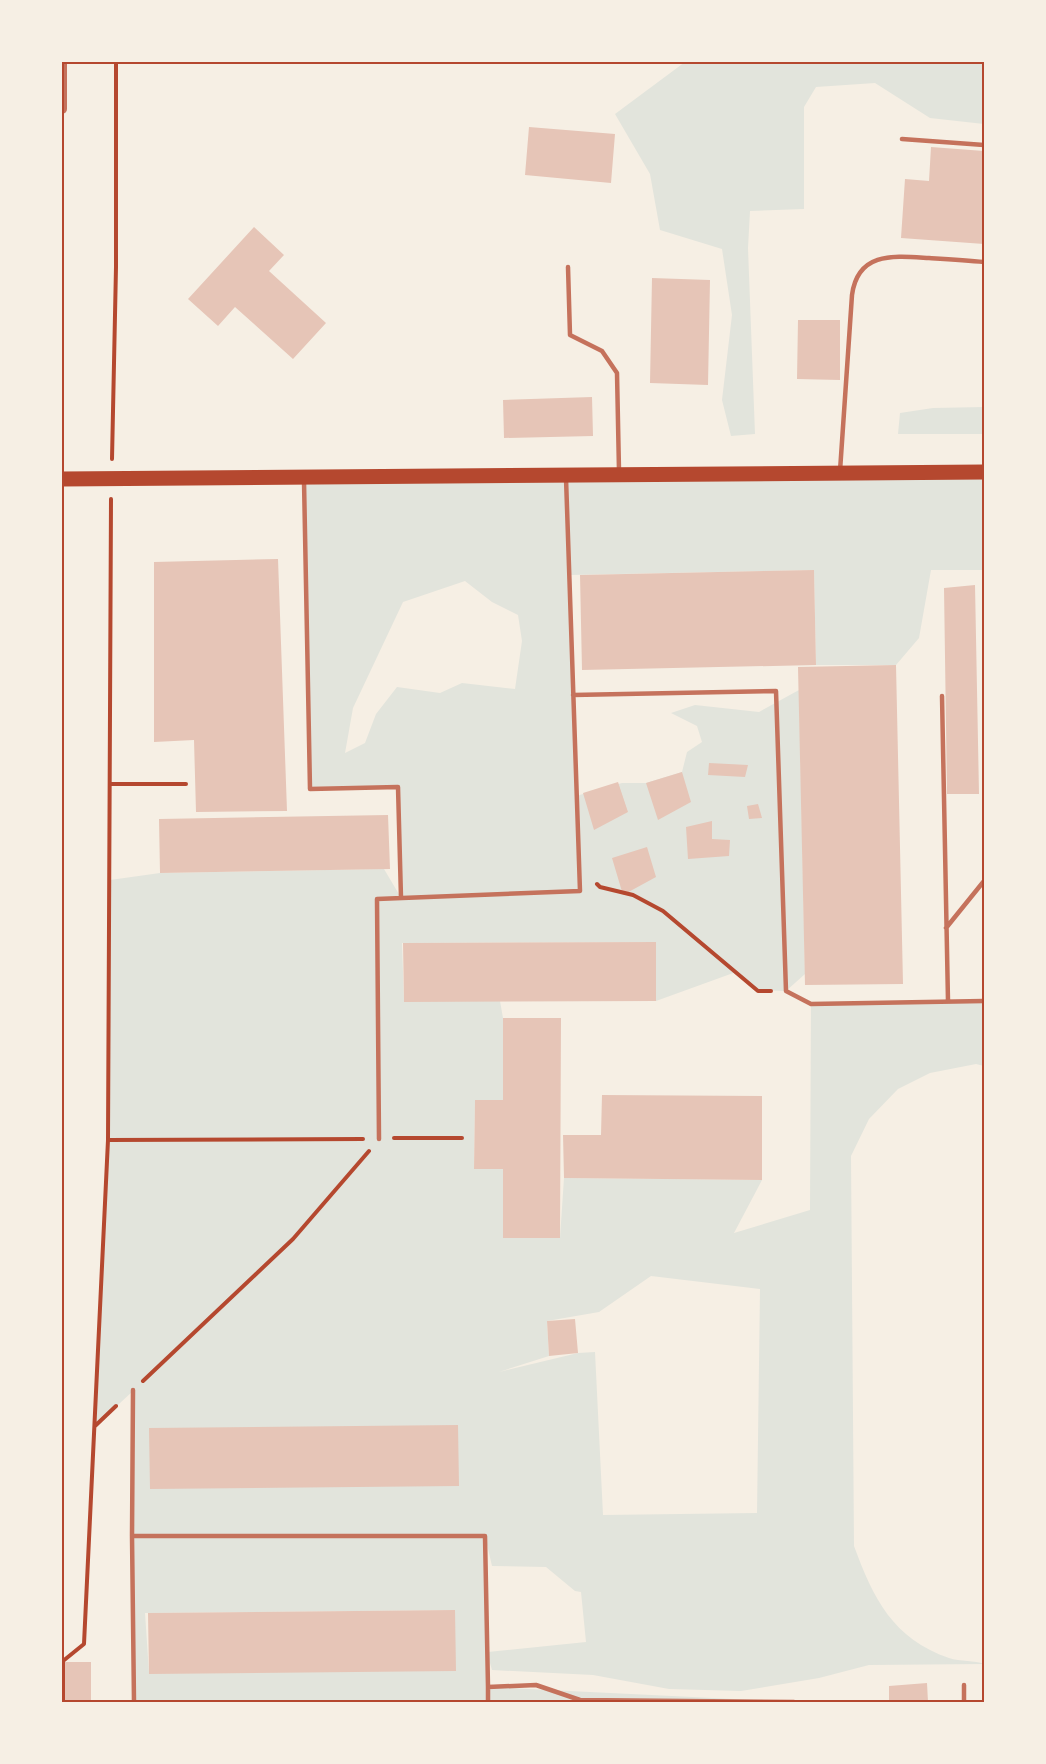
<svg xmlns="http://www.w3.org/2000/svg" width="1046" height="1764" viewBox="0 0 1046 1764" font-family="'Work Sans',sans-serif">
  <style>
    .green { fill: #e2e4dc; fill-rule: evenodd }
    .building { fill: #e6c5b7 }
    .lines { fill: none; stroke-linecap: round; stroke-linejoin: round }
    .path { stroke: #b5482f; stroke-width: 4 }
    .service { stroke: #c5725c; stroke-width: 4.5 }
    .tertiary { stroke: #c5725c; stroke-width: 10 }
    .primary { stroke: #b5482f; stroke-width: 15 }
    .neatline { fill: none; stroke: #b5482f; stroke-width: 2 }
  </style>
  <rect width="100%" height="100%" fill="#f6efe4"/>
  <!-- green -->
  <path class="green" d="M685,62H984V124L930,118L875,83L816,87L804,107V209L750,211L748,248L755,434L731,436L722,400L732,315L722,249L660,230L650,174L615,114Z
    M984,407V434H898L900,413L933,408Z
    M984,472V570H931L919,638L896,665H816L814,570L570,575L576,796L622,783H646L682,772L687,752L702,742L697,726L671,713L695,705L759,712L799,690L805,974L786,991L758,990L736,972L656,1001V942L402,943L404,1001H500L503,1018V1100H475L474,1169H503V1238H560L564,1178L762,1180L734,1233L810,1210L811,1004L984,1001V1066L976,1064L930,1073L898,1089L869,1119L851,1156L854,1546C873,1598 893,1639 949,1658C960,1662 975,1660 984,1664L869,1665L819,1678L741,1691L669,1689L593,1675L492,1670L488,1656L489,1687L794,1702H134L133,1391L94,1427L108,1140L110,880L160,873L384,869L400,896L398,787L310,789L304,478ZM465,581L492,602L518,615L522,641L515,689L462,683L440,693L397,687L376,714L365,743L345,753L353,708L403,602ZM651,1276L760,1289L757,1513L603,1515L595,1352L578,1353L499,1372L549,1356L547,1321L599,1312ZM486,1540L492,1566L546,1567L575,1591L581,1592L586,1642L488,1652ZM454,1610L149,1674V1673L145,1613Z"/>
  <!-- building -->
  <path class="building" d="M529,127L615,134L611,183L525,175Z
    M931,147L984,151V244L901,238L905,179L929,181Z
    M254,227L284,255L269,271L326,323L293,359L235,307L218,326L188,299Z
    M652,278L710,280L708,385L650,383Z
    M798,320H840V380L797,379Z
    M592,397L593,436L504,438L503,400Z
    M278,559L287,811L196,812L194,740L154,742V562Z
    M814,570L816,665L582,670L580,575Z
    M975,585L979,794H947L944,588Z
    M896,665L903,984L805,985L798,667Z
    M709,763L748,765L745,777L708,775Z
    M682,772L691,802L658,820L646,783Z
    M618,782L628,812L594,830L583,793Z
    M758,804L762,818L749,819L747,806Z
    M388,815L390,869L160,873L159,819Z
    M712,821V839L730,840L729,856L688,859L686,827Z
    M647,847L656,877L623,895L612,858Z
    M656,942V1001L404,1002L403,943Z
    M503,1018H561L560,1238H503V1169H474L475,1100H503Z
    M602,1095L762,1096V1180L564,1178L563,1135H601Z
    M575,1319L578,1353L549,1356L547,1321Z
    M458,1425L459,1486L150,1489L149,1428Z
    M455,1610L456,1671L149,1674L148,1613Z
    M64,1662H91V1702H65Z
    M927,1683L928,1702H889V1686Z"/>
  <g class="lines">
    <!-- path -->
    <path class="path" d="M112,459L116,267V62
      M110,784H186
      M597,884L600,887L633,895L663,911L758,991H771
      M394,1138H462
      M108,1140L363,1139
      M143,1381L293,1239L369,1151
      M95,1426L116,1406
      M63,1702V1661L84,1644L108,1140L111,499"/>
    <!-- service -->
    <path class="service" d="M902,139L984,145
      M568,267L570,335L602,351L617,373L619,471
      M840,471L852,295C858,251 895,256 929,258C947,259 966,260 984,262
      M304,481L310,789L398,787L401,898
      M573,695L776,691L786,991L811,1004L984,1001
      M942,696L948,1001
      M946,928L984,881
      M379,1139L377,899L580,891L566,478
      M132,1536L133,1390
      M134,1702L132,1536H485L488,1687
      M488,1702V1687L536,1685L580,1700L794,1702
      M964,1702V1685"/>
    <!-- tertiary -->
    <path class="tertiary" d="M62,109V62"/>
    <!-- primary -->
    <path class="primary" d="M62,479L984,472"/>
  </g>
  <!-- border -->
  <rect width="1046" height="1764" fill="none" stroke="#f6efe4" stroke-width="126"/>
  <rect x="63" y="63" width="920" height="1638" class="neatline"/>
</svg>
